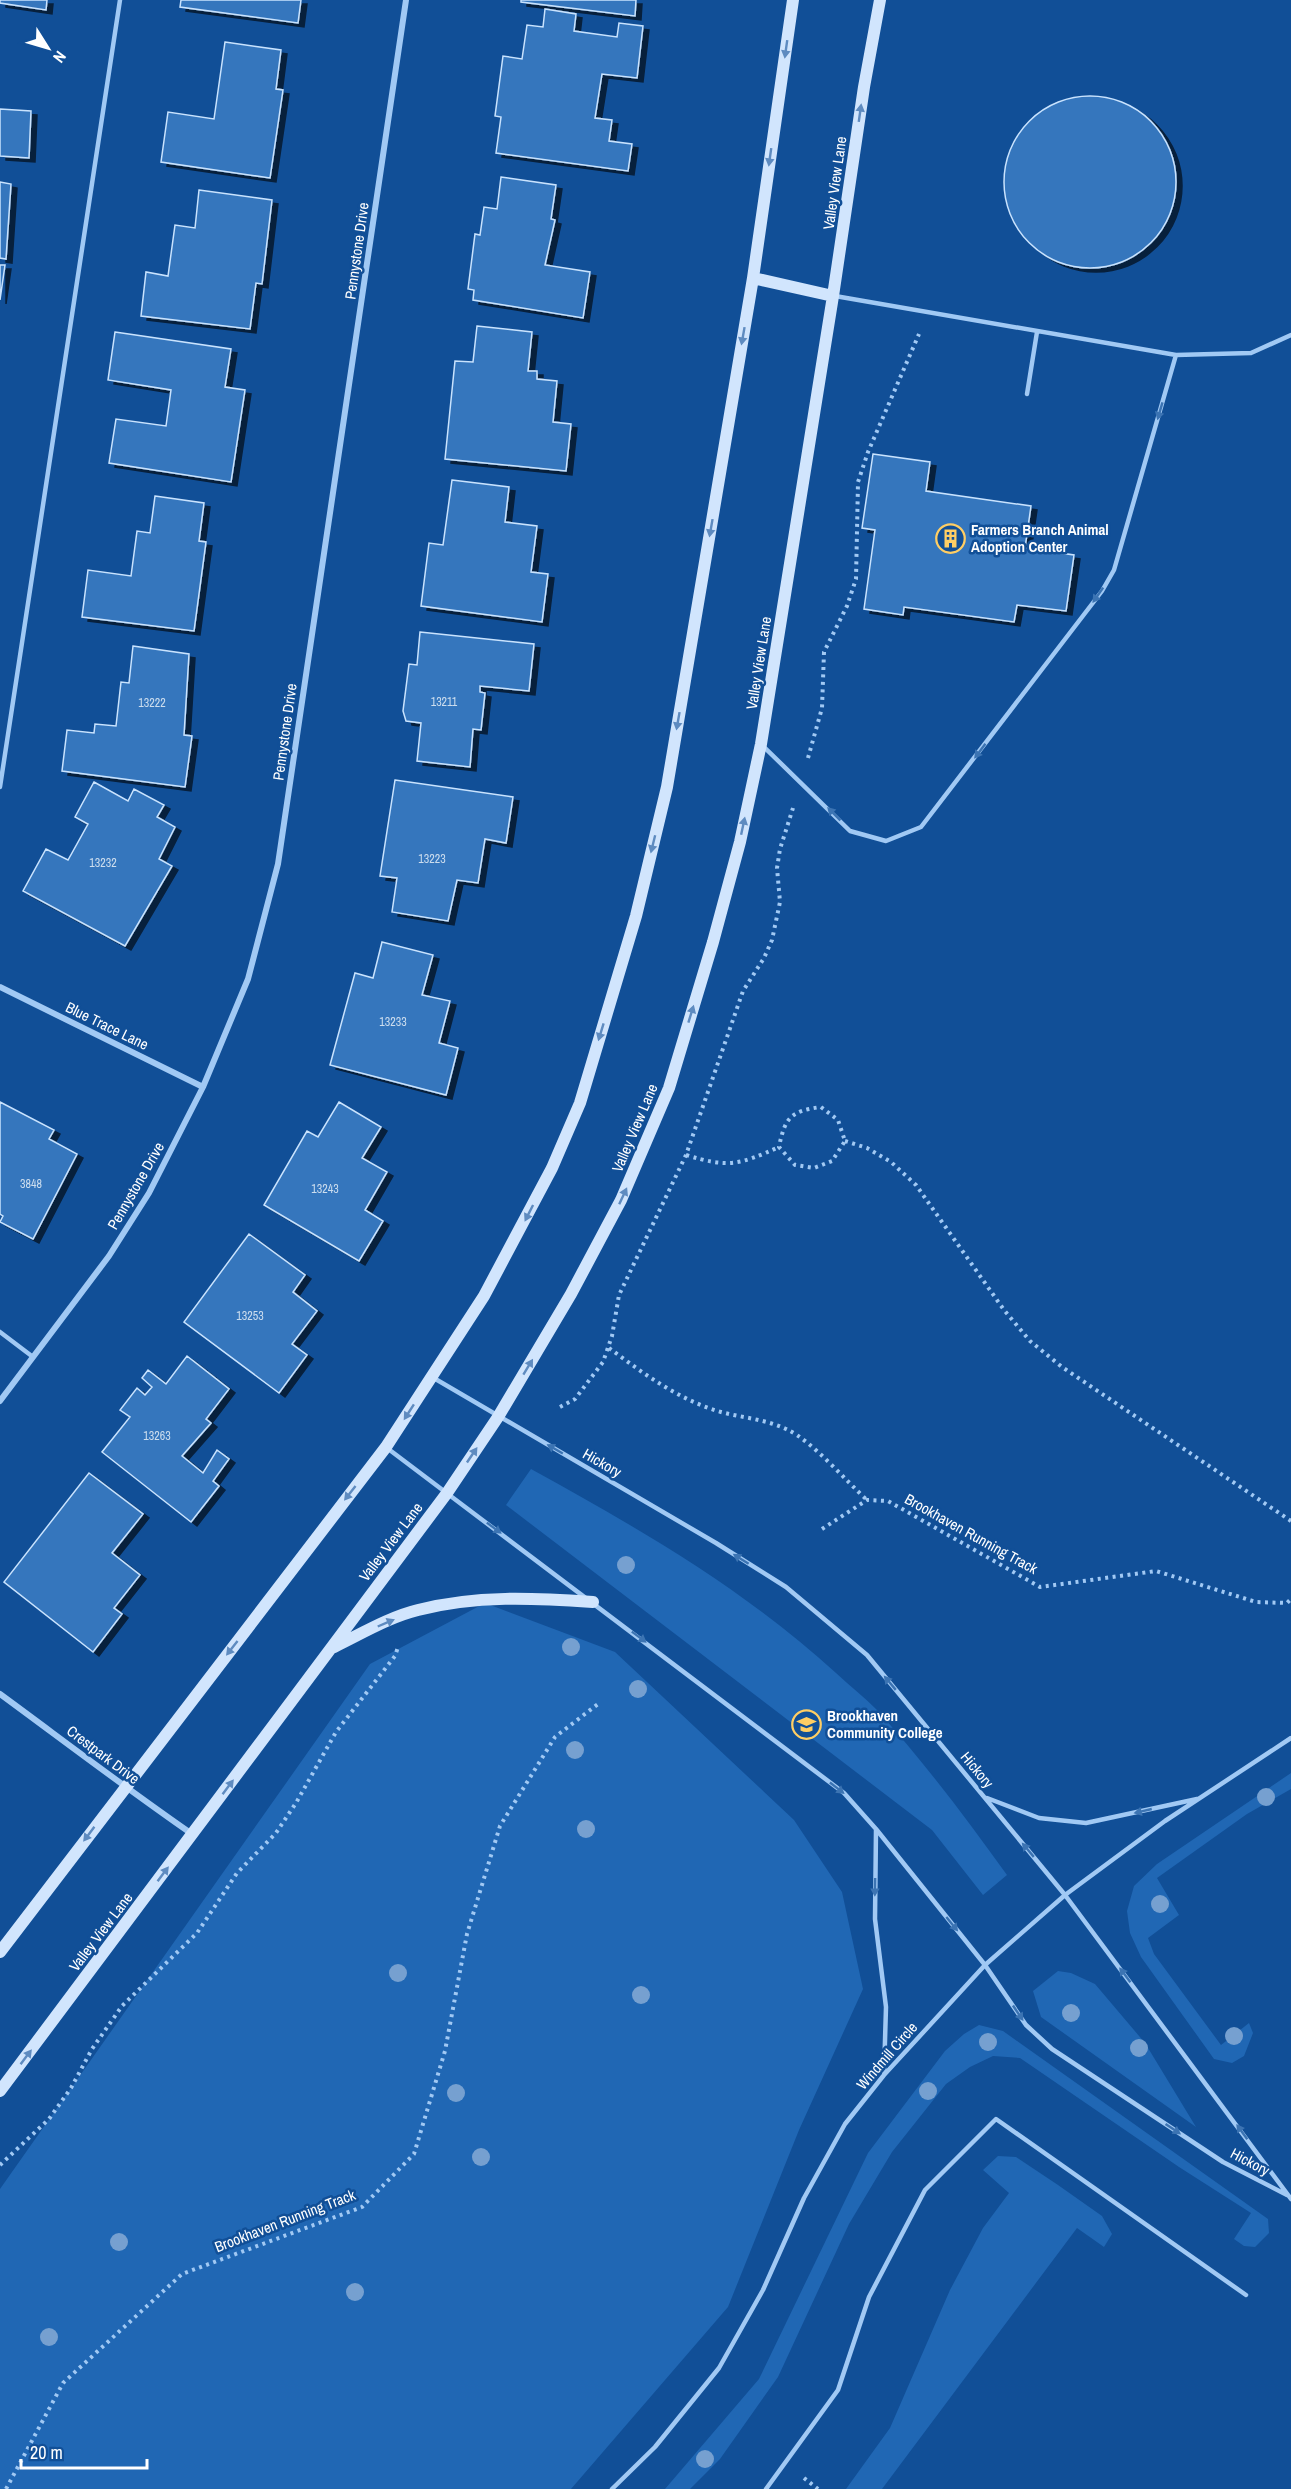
<svg xmlns="http://www.w3.org/2000/svg" width="1291" height="2489" viewBox="0 0 1291 2489" font-family="'Archivo Narrow',sans-serif">
  <style>
    .green { fill: #2067b4 }
    .building { fill: #3576bd; stroke: #c9e3fe; stroke-width: 1.5; filter: url(#shadow) }
    .lines { fill: none; stroke-linecap: round; stroke-linejoin: round }
    .path { stroke: #a1c9f4; stroke-width: 4; stroke-dasharray: 3 4.5; stroke-linecap: butt }
    .lane { stroke: #a1c9f4; stroke-width: 4.5 }
    .street { stroke: #a1c9f4; stroke-width: 6 }
    .secondary { stroke: #d1e5fd; stroke-width: 12 }
    .tree { fill: #76a0d0 }
    .oneway { fill: #5e8bc0 }
    .oneway2 { fill: #3c74b3 }
    .labels { text-anchor: middle; stroke-width: 5; stroke-linejoin: round; paint-order: stroke }
    .number-label { font-size: 12px; fill: #cde }
    .street-label { font-size: 15px; fill: #fff; stroke: #114f97 }
    .poi-label { font-size: 15px; font-weight: bold; fill: #fff; stroke: #114f97; text-anchor: start }
  </style>
  <defs>
    <filter id="shadow"><feDropShadow dx="6" dy="4" stdDeviation="0" flood-color="#0009"/></filter>
  </defs>
  <rect width="100%" height="100%" fill="#114f97"/>
  <!-- green -->
  <path class="green" d="M531,1469C640,1529 744,1589 836,1673C850,1686 864,1697 877,1710C924,1762 966,1818 1007,1875L983,1895L932,1830L506,1505Z
    M485,1603L615,1652L794,1820L842,1892L863,1989L799,2130L728,2307L571,2489H0V2189L370,1664Z
    M1291,1773V1789L1247,1814L1157,1878L1179,1915L1148,1938L1154,1954L1221,2045L1249,2023L1253,2033L1244,2056L1232,2063L1214,2059L1141,1957L1130,1933L1127,1911L1134,1886L1157,1864Z
    M1058,1971L1071,1973L1095,1984L1145,2043L1196,2127L1041,2017L1033,1991Z
    M979,2025L1003,2031L1268,2219L1269,2233L1255,2247L1244,2246L1234,2239L1251,2213L1179,2167L1020,2058L993,2056L970,2067L946,2084L892,2152L849,2224L778,2377L720,2459L690,2489H665L759,2379L868,2153L945,2051L964,2034Z
    M998,2156L1016,2157L1058,2185L1102,2216L1112,2234L1104,2247L1077,2228L882,2489H846L890,2428L950,2290L983,2228L1009,2193L983,2170Z"/>
  <!-- building -->
  <path class="building" d="M0,0H47L46,10L0,3Z
    M181,0H301L298,23L180,7Z
    M521,0H636L635,16L521,2Z
    M545,9L576,14L574,31L617,37L619,23L643,26L637,78L602,74L595,118L612,120L609,141L632,144L628,171L496,153L501,117L495,116L503,56L522,59L527,25L543,27Z
    M225,42L281,50L276,89L283,90L270,178L161,162L168,112L214,119Z
    M1004 182a86 86 0 1 1 172 0a86 86 0 1 1-172 0Z
    M0,109L31,111L29,158L0,156Z
    M501,177L556,185L551,219L555,220L545,265L590,272L583,318L473,300L474,290L468,289L475,234L480,235L484,207L497,209Z
    M0,182L11,184L6,259L0,258Z
    M199,190L272,200L262,284L256,283L250,329L141,316L146,272L168,276L175,225L195,228Z
    M0,265H5L0,300Z
    M477,326L532,332L528,371H537V379L557,381L553,422L571,424L566,471L445,459L455,361L473,362Z
    M115,332L231,349L225,387L245,390L231,482L109,463L116,419L166,426L171,390L108,380Z
    M873,454L930,462L926,491L1031,506L1025,548L1074,555L1066,611L1017,605L1014,622L904,607L903,615L864,609L875,530L862,528Z
    M452,480L509,487L505,522L537,526L531,572L548,574L542,622L421,606L429,543L443,545Z
    M155,496L204,503L199,541L206,542L194,631L82,617L88,570L131,576L137,531L150,533Z
    M420,632L534,644L529,691L480,686V692L485,693L481,730L473,729L470,767L417,761L421,723L406,721L403,711L409,664L417,665Z
    M133,646L189,654L184,735L192,736L185,787L62,771L67,730L94,733L95,724L116,726L121,682L129,683Z
    M395,780L513,797L506,843L485,839L478,883L457,880L448,921L392,912L397,878L380,876Z
    M94,782L128,801L134,789L164,805L157,817L175,827L159,859L172,866L125,946L23,891L46,849L68,860L88,824L75,817Z
    M382,942L433,955L422,995L450,1001L439,1043L458,1048L446,1095L330,1065L355,973L373,978Z
    M0,1102L54,1130L49,1139L77,1154L33,1239L0,1222L3,1216L0,1214Z
    M339,1102L381,1127L362,1158L387,1172L365,1210L383,1221L359,1261L264,1205L307,1131L318,1137Z
    M249,1234L305,1275L293,1292L317,1311L292,1344L307,1355L279,1393L184,1322Z
    M187,1356L229,1389L206,1419L211,1423L182,1456L203,1473L217,1450L229,1459L213,1481L219,1486L191,1522L102,1452L130,1417L120,1410L137,1388L145,1395L152,1387L142,1378L148,1370L166,1384Z
    M89,1473L143,1514L112,1553L140,1575L114,1608L122,1614L93,1652L4,1582Z"/>
  <g class="lines">
    <!-- path -->
    <path class="path" d="M808,758L822,708L824,652L847,606L856,579L858,482L868,452L919,334
      M821,1107L838,1120L845,1141L832,1161L814,1168L795,1165L779,1147C785,1117 791,1111 821,1107Z
      M845,1141L867,1148L891,1162L916,1185L1004,1310L1030,1341L1062,1367L1291,1521
      M686,1155C728,1168 739,1165 779,1147
      M609,1348C644,1374 679,1400 721,1412C743,1418 766,1419 788,1430C812,1441 846,1481 867,1500
      M560,1407L575,1399L603,1362L612,1336L619,1295L686,1155L743,991L764,958L772,940L780,902L777,868L780,849L793,808
      M822,1529L867,1500L888,1501L1040,1587L1156,1571L1256,1602L1287,1603L1291,1599
      M0,2165L49,2119L71,2088L92,2049L122,2006L197,1933L237,1873L276,1833L296,1803L336,1732L395,1656L398,1647
      M804,2478L818,2489
      M6,2489L63,2383L182,2274L362,2207L414,2154L445,2051L467,1934L500,1826L555,1737L598,1704"/>
    <!-- lane -->
    <path class="lane" d="M835,296L1176,355L1251,353L1291,335
      M1027,394L1037,332
      M763,746L850,831L886,841L921,827L1102,591L1114,570L1176,355
      M0,787L120,0
      M0,1332L33,1357
      M432,1377L716,1543L786,1587L867,1655L1065,1895L1291,2199
      M387,1448L844,1793L876,1829L985,1965L1026,2025L1052,2049L1223,2162L1287,2195
      M987,1798L1039,1818L1086,1823L1197,1799
      M876,1829L875,1919L886,2007L884,2074
      M612,2489L655,2447L719,2368L763,2290L804,2198L845,2124L884,2075L985,1965L1065,1895L1165,1821L1291,1738
      M766,2489L838,2390L869,2297L925,2190L996,2119L1246,2295"/>
    <!-- street -->
    <path class="street" d="M0,987L203,1087
      M0,1401L109,1256L149,1193L203,1087L248,979L278,864L406,0
      M0,1694C64,1741 127,1789 192,1834"/>
    <!-- secondary -->
    <path class="secondary" d="M753,278L833,296
      M334,1647C361,1634 389,1617 418,1610C476,1595 534,1598 593,1602
      M0,1952L386,1447L484,1296L552,1168L580,1103L636,916L667,787L753,278L793,0
      M0,2091L447,1493L498,1417L571,1294L621,1200L669,1088L713,942L740,842L761,744L833,296L864,87L880,0"/>
  </g>
  <!-- trees -->
  <g class="tree">
    <circle cx="626" cy="1565" r="9"/>
    <circle cx="571" cy="1647" r="9"/>
    <circle cx="638" cy="1689" r="9"/>
    <circle cx="575" cy="1750" r="9"/>
    <circle cx="1266" cy="1797" r="9"/>
    <circle cx="586" cy="1829" r="9"/>
    <circle cx="1160" cy="1904" r="9"/>
    <circle cx="398" cy="1973" r="9"/>
    <circle cx="641" cy="1995" r="9"/>
    <circle cx="1071" cy="2013" r="9"/>
    <circle cx="1234" cy="2036" r="9"/>
    <circle cx="988" cy="2042" r="9"/>
    <circle cx="1139" cy="2048" r="9"/>
    <circle cx="928" cy="2091" r="9"/>
    <circle cx="456" cy="2093" r="9"/>
    <circle cx="481" cy="2157" r="9"/>
    <circle cx="119" cy="2242" r="9"/>
    <circle cx="355" cy="2292" r="9"/>
    <circle cx="49" cy="2337" r="9"/>
    <circle cx="705" cy="2459" r="9"/>
  </g>
  <!-- one-way arrows -->
  <defs><path id="oneway-solid" d="M-6-.8H1V-3.2L6.5 0L1 3.2V.8H-6Z" transform="scale(1.5)"/></defs>
  <g class="oneway">
    <use href="#oneway-solid" transform="translate(786 49) rotate(98)"/>
    <use href="#oneway-solid" transform="translate(860 113) rotate(-82)"/>
    <use href="#oneway-solid" transform="translate(770 157) rotate(98)"/>
    <use href="#oneway-solid" transform="translate(743 336) rotate(100)"/>
    <use href="#oneway-solid" transform="translate(711 528) rotate(100)"/>
    <use href="#oneway-solid" transform="translate(678 721) rotate(100)"/>
    <use href="#oneway-solid" transform="translate(743 826) rotate(-78)"/>
    <use href="#oneway-solid" transform="translate(653 844) rotate(104)"/>
    <use href="#oneway-solid" transform="translate(691 1014) rotate(-73)"/>
    <use href="#oneway-solid" transform="translate(601 1032) rotate(107)"/>
    <use href="#oneway-solid" transform="translate(623 1196) rotate(-65)"/>
    <use href="#oneway-solid" transform="translate(529 1213) rotate(117)"/>
    <use href="#oneway-solid" transform="translate(528 1367) rotate(-59)"/>
    <use href="#oneway-solid" transform="translate(409 1412) rotate(123)"/>
    <use href="#oneway-solid" transform="translate(472 1455) rotate(-56)"/>
    <use href="#oneway-solid" transform="translate(350 1493) rotate(128)"/>
    <use href="#oneway-solid" transform="translate(386 1623) rotate(-23)"/>
    <use href="#oneway-solid" transform="translate(232 1648) rotate(128)"/>
    <use href="#oneway-solid" transform="translate(228 1787) rotate(-53)"/>
    <use href="#oneway-solid" transform="translate(89 1834) rotate(127)"/>
    <use href="#oneway-solid" transform="translate(163 1874) rotate(-53)"/>
    <use href="#oneway-solid" transform="translate(26 2057) rotate(-53)"/>
  </g>
  <g class="oneway2">
    <use href="#oneway-solid" transform="translate(1160 411) rotate(106)"/>
    <use href="#oneway-solid" transform="translate(1098 595) rotate(125)"/>
    <use href="#oneway-solid" transform="translate(980 751) rotate(127)"/>
    <use href="#oneway-solid" transform="translate(834 814) rotate(-135)"/>
    <use href="#oneway-solid" transform="translate(555 1449) rotate(-150)"/>
    <use href="#oneway-solid" transform="translate(494 1528) rotate(37)"/>
    <use href="#oneway-solid" transform="translate(741 1559) rotate(-148)"/>
    <use href="#oneway-solid" transform="translate(639 1637) rotate(37)"/>
    <use href="#oneway-solid" transform="translate(890 1683) rotate(-130)"/>
    <use href="#oneway-solid" transform="translate(837 1788) rotate(38)"/>
    <use href="#oneway-solid" transform="translate(1143 1811) rotate(167)"/>
    <use href="#oneway-solid" transform="translate(1028 1850) rotate(-130)"/>
    <use href="#oneway-solid" transform="translate(875 1887) rotate(91)"/>
    <use href="#oneway-solid" transform="translate(952 1924) rotate(51)"/>
    <use href="#oneway-solid" transform="translate(1125 1975) rotate(-127)"/>
    <use href="#oneway-solid" transform="translate(1018 2013) rotate(56)"/>
    <use href="#oneway-solid" transform="translate(1173 2129) rotate(34)"/>
    <use href="#oneway-solid" transform="translate(1242 2132) rotate(-126)"/>
  </g>
  <!-- icons -->
  <defs>
    <symbol id="building-ring" viewBox="-11 -11 22 22"><circle r="9.5" fill="#114f97" stroke="#ffce64" stroke-width="1.5"/><path d="M-4-6H4V6H1V3H-1V6H-4ZM-2.5-4.3h1.7v1.8h-1.7ZM.8-4.3h1.7v1.8H.8ZM-2.5-1h1.7V.8h-1.7ZM.8-1h1.7V.8H.8Z" fill="#ffce64"/></symbol>
    <symbol id="university-ring" viewBox="-11 -11 22 22"><circle r="9.5" fill="#114f97" stroke="#ffce64" stroke-width="1.5"/><path d="M0-5L7-2L0 1L-7-2ZM-4 1L0 2.5L4 1V4Q0 6-4 4Z" fill="#ffce64"/></symbol>
  </defs>
  <g fill-rule="evenodd">
    <use href="#building-ring" x="934" y="522" width="33" height="33"/>
    <use href="#university-ring" x="790" y="1708" width="33" height="33"/>
  </g>
  <g class="labels">
    <!-- number labels -->
    <g class="number-label">
      <text x="444" y="706">13211</text>
      <text x="152" y="707">13222</text>
      <text x="432" y="863">13223</text>
      <text x="103" y="867">13232</text>
      <text x="393" y="1026">13233</text>
      <text x="31" y="1188">3848</text>
      <text x="325" y="1193">13243</text>
      <text x="250" y="1320">13253</text>
      <text x="157" y="1440">13263</text>
    </g>
    <!-- street labels -->
    <g class="street-label">
      <text transform="translate(835 183) rotate(-82)" y="5">Valley View Lane</text>
      <text transform="translate(357 251) rotate(-82)" y="5">Pennystone Drive</text>
      <text transform="translate(759 663) rotate(-81)" y="5">Valley View Lane</text>
      <text transform="translate(285 732) rotate(-82)" y="5">Pennystone Drive</text>
      <text transform="translate(107 1026) rotate(26)" y="5">Blue Trace Lane</text>
      <text transform="translate(635 1128) rotate(-67)" y="5">Valley View Lane</text>
      <text transform="translate(136 1186) rotate(-60)" y="5">Pennystone Drive</text>
      <text transform="translate(602 1463) rotate(30)" y="5">Hickory</text>
      <text transform="translate(971 1534) rotate(29)" y="5">Brookhaven Running Track</text>
      <text transform="translate(391 1542) rotate(-53)" y="5">Valley View Lane</text>
      <text transform="translate(103 1755) rotate(37)" y="5">Crestpark Drive</text>
      <text transform="translate(977 1770) rotate(50)" y="5">Hickory</text>
      <text transform="translate(101 1932) rotate(-53)" y="5">Valley View Lane</text>
      <text transform="translate(887 2056) rotate(-49)" y="5">Windmill Circle</text>
      <text transform="translate(1250 2162) rotate(28)" y="5">Hickory</text>
      <text transform="translate(285 2221) rotate(-21)" y="5">Brookhaven Running Track</text>
    </g>
    <!-- poi labels -->
    <g class="poi-label">
      <text x="971" y="535">Farmers Branch Animal<tspan x="971" dy="17">Adoption Center</tspan></text>
      <text x="827" y="1721">Brookhaven<tspan x="827" dy="17">Community College</tspan></text>
    </g>
  </g>
  <!-- north arrow -->
  <g transform="translate(48 48) rotate(127)" stroke="#114f97" stroke-width="4.5" paint-order="stroke">
  <path d="M0-4.5L10 22L0 15L-10 22Z" fill="#ffffff"/>
  <text y="-9" font-size="16" font-weight="bold" text-anchor="middle" fill="#ffffff">N</text>
  </g>
  <!-- scale -->
  <path d="M21 2459v9h126v-9" fill="none" stroke="#ffffff" stroke-width="3"/>
  <text x="30" y="2459" font-size="18" fill="#ffffff" stroke="#114f97" stroke-width="4.5" paint-order="stroke">20 m</text>
</svg>
